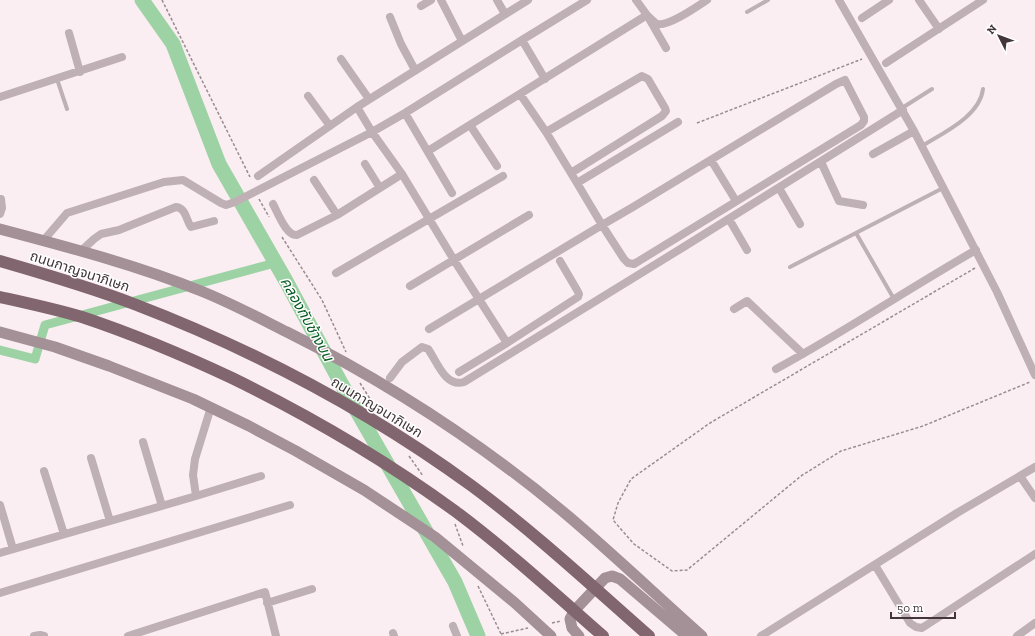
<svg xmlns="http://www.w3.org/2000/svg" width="1035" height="636" viewBox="0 0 1035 636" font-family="'Zilla Slab','Noto Sans Thai',serif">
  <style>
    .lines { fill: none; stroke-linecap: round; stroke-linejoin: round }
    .canal { stroke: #9dd3a4; stroke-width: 9 }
    .river { stroke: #9dd3a4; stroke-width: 15 }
    .path { stroke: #988c90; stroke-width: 1.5; stroke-dasharray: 3 2; stroke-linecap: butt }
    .lane { stroke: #beb0b5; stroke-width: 4 }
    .street { stroke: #beb0b5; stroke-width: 8 }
    .secondary { stroke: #a49097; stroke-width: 11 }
    .highway { stroke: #81656f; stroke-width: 12 }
    .labels { text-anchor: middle; stroke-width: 3; stroke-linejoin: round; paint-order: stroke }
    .street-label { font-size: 14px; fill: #42363a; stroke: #fff }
    .water-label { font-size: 15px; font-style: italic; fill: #095d24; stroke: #fff }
  </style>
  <rect width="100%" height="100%" fill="#fbeef3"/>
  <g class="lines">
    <!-- canal -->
    <path class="canal" d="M0,350L35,359L45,325L275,263"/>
    <!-- river -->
    <path class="river" d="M142,0L173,44L219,164L286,281L342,385L455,582L478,636"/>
    <!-- path -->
    <path class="path" d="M162,0L250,177
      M697,123L862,59
      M259,199L269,217
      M282,237L322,300L346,352
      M975,268L710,423L631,479L618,503L613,520L634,544L672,571L687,570L801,476L841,451L923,426L1030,382
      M360,383L377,410
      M409,456L423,476
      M455,524L463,546
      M478,586L502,636
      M552,623L561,621
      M501,634L528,628"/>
    <!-- lane -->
    <path class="lane" d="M747,12L768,0
      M57,79L67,109
      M902,108L932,89
      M922,146C943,133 980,116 983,89
      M856,233L894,299
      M790,267L943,188"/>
    <!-- street -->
    <path class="street" d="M441,0L462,41
      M497,0L505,14
      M636,0L647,15L666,48
      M839,0L914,131L997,292L1035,375
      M919,0L939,29
      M421,6L431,0
      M647,15C650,18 654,22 657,24C668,27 698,6 707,0
      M390,17L401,44L415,70
      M862,18L889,0
      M69,33L80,72
      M522,40L587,0
      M341,59L369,99
      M886,63L983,0
      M845,80L864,117V121L861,125L634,264L628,263L624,259L602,225L633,207L836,84Z
      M520,94L546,132L577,183
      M308,96L330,126
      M0,97L122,57
      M357,107L372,132L402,174L454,260L507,343L459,372
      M405,113L452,193
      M470,125L497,166
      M546,132L642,76L648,79L665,108L666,111L662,116L571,173
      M428,151L647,15
      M873,154L914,131
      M711,160L736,201
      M821,162L839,201L863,205
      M365,164L380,188
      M258,176L357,107L528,0
      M314,180L337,215
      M779,188L800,224
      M273,204C278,213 286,236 297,235L337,215L402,174
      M0,214L2,208L1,199
      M729,219L747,250
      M43,241L67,213L164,182L183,180L221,203L226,205L235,202L372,132L405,113L522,40L545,79
      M81,251L94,239L101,234L119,230L176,207C186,208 186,220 191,227L214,221
      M336,273L503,176
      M410,286L529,215
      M734,309L747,301L803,354
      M429,329L602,225L577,183L678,122
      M507,343L578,297L579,294L577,290L560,261
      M776,369C844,332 908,289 976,250
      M390,378L402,362L422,347L428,349C437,361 445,388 464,382L682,248L903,110
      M143,442L162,506
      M91,458L110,521
      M44,471L64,534
      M1020,476L1035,498
      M196,496L261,476
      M0,505L13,549
      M0,553L196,496L193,475L195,459L211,407
      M875,565L910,623L916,627L922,628L1035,554
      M0,593L290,505
      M267,603L312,589
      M453,626L457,636
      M393,633L394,636
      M34,636L40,635L44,636
      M128,636L265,592L276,636
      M761,636L957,513L1035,467
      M1017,636L1035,623"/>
    <!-- secondary -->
    <path class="secondary" d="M0,229C68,247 136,265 201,291C231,303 259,318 287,332C387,382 481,443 567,515C613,554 657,596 702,636
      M0,332L55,347L109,366L193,399L249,426L296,451L364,490L435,537L515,603L551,636
      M579,636L572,628L570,619L574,611L605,578L612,576L620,579L681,631L689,636"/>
    <!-- highway -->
    <path class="highway" d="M0,261C45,274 90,287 134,304C254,350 368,410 472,486C534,532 591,585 649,636
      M0,297C27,303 55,309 82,317C133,334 183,355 232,378C310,416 385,460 455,511C507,550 554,593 603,636"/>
  </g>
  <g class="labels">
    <!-- street labels -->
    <g class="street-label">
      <text transform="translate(80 271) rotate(18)" y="5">ถนนกาญจนาภิเษก</text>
      <text transform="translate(377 407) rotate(31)" y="5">ถนนกาญจนาภิเษก</text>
    </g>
    <!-- water labels -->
    <g class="water-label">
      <text transform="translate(307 319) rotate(61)" y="5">คลองทับช้างบน</text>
    </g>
  </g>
  <!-- north arrow -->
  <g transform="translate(999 36) rotate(312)" stroke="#ffffff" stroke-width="3" paint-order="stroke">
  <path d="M0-3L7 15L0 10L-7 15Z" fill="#42363a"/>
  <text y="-6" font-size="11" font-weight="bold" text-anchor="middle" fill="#42363a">N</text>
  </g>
  <!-- scale -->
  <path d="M891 612v6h64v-6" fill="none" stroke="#42363a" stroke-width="2"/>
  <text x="897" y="612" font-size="12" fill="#42363a" stroke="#ffffff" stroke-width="3" paint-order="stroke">50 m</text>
</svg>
